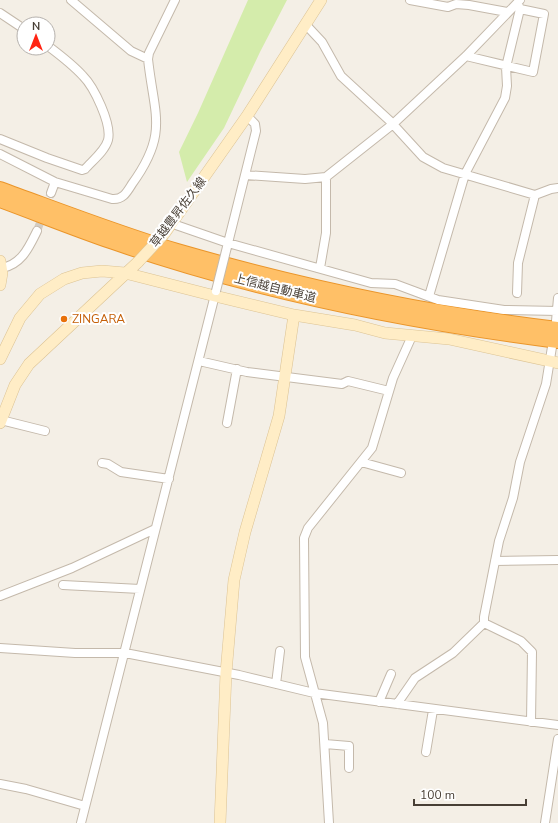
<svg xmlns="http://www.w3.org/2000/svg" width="558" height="823" viewBox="0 0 558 823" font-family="'Nunito Sans','Noto Sans JP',sans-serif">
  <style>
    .green { fill: #d4ecab }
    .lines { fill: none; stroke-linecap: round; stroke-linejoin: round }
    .street-tunnel { stroke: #d2ccc3; stroke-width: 8; stroke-dasharray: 8 4; stroke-linecap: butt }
    .street-casing { stroke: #c4b9ab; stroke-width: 10 }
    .secondary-casing { stroke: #dcc394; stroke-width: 12 }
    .highway-casing { stroke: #ea952a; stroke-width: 16 }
    .street { stroke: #fff; stroke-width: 8 }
    .secondary { stroke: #ffedc6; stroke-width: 11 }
    .highway { stroke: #ffc067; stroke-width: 14 }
    .street-bridge-casing { stroke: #c4b9ab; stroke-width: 10; stroke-linecap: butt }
    .secondary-bridge-casing { stroke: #dcc394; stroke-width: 12; stroke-linecap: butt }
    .street-bridge { stroke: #fff; stroke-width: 8 }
    .secondary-bridge { stroke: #ffedc6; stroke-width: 11 }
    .food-dot { fill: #e8710a; stroke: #fff; stroke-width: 1.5 }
    .labels { text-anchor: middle; stroke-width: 4; stroke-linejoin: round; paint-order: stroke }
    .street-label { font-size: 12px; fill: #483f35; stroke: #fff }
    .food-label { font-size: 12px; fill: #c56008; stroke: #fff; text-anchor: start }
  </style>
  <rect width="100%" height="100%" fill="#f4efe6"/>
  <!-- green -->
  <path class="green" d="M248,0H287L260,52L224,128L187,182L179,152L198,113Z"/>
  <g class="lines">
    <!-- street-tunnel -->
    <path class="street-tunnel" d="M37,231L51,193"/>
    <defs>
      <path id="street" d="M71,0L131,51L148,59
        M410,0L448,7L456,4L469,5L507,12
        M0,13L24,29
        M307,26L322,42L341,76L390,121L423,157L443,168L535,195L551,189L558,188
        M466,56L533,72L544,14L520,9L518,4
        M0,139L47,158L82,170L85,169C92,161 105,151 108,140C112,124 94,87 83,76C73,65 60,55 48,46
        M0,154L55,182L112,199C123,200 127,192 132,184C169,133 154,115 148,59L149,53L175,0
        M245,175L305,179L326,177L393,124L466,56L520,0
        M51,193L55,182
        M173,224L228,243L371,283L395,284L438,300L504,310L558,311
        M227,247L256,131L255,124L247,116
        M2,268C22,264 29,247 37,231
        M320,268L326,233V177
        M517,293L518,263L535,195
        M429,296L465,174L505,98L507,86L506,67L520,9
        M556,321L558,298
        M199,361L247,372L342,384L348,381L389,391
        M1,420L45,431
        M227,423L237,369
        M361,462L401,473
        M102,463L108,464L121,472L169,479
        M495,561L558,560
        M63,585L140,589
        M0,596L72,568L155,529
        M0,648L75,653H125L239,675L314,693L558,725
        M276,684L280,651
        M379,702L391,674
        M397,704L415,678L453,653L484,623
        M531,722L532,652L521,641L484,623V617L499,541L513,498L520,462L546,384L552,347
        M325,744L349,746V768
        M426,752L433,710
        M0,784L26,789L85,806
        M81,823L216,291
        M329,823L323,723L305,657L304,538L308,528L372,448L393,378L412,336
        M545,823L558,739"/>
      <path id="secondary" d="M164,234L247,116L321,0
        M0,261L2,273L0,285
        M0,359L20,318L40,294L64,279L82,273L102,271L125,273L215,296L294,315L355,325L385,333L449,339L558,363
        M0,423L15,385L29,364L138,262
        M220,823L226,673L234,580L245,532L279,416L294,315"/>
      <path id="highway" d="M0,189C58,210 117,233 177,251C302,287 429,314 558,329
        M0,200C38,214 75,229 113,242C257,292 408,322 558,341"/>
    </defs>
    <!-- street casing -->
    <use href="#street" class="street-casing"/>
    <!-- secondary casing -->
    <use href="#secondary" class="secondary-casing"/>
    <!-- highway casing -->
    <use href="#highway" class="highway-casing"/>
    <!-- street -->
    <use href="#street" class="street"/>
    <!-- secondary -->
    <use href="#secondary" class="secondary"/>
    <!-- highway -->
    <use href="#highway" class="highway"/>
    <defs>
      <path id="street-bridge" d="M216,291L227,247"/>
      <path id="secondary-bridge" d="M138,262L164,234"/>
    </defs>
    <!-- street-bridge casing -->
    <use href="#street-bridge" class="street-bridge-casing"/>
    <!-- secondary-bridge casing -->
    <use href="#secondary-bridge" class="secondary-bridge-casing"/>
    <!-- street-bridge -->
    <use href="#street-bridge" class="street-bridge"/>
    <!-- secondary-bridge -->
    <use href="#secondary-bridge" class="secondary-bridge"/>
  </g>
  <!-- markers -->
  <circle class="food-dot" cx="64" cy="319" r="4"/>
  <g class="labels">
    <!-- street labels -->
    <g class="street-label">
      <text transform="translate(178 212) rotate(-53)" y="4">草越豊昇佐久線</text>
      <text transform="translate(275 288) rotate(14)" y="4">上信越自動車道</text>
    </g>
    <!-- food labels -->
    <g class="food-label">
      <text x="72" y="323">ZINGARA</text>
    </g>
  </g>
  <!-- north arrow -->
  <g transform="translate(36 36)"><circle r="19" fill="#ffffff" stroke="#b6b2ae"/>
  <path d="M0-3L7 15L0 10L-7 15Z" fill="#ff2413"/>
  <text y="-6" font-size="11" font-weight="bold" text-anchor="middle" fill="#483f35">N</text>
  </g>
  <!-- scale -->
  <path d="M414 799v6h112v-6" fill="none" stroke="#483f35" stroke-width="2"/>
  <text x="420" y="799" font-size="12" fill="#483f35" stroke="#ffffff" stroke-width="3" paint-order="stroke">100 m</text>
</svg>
